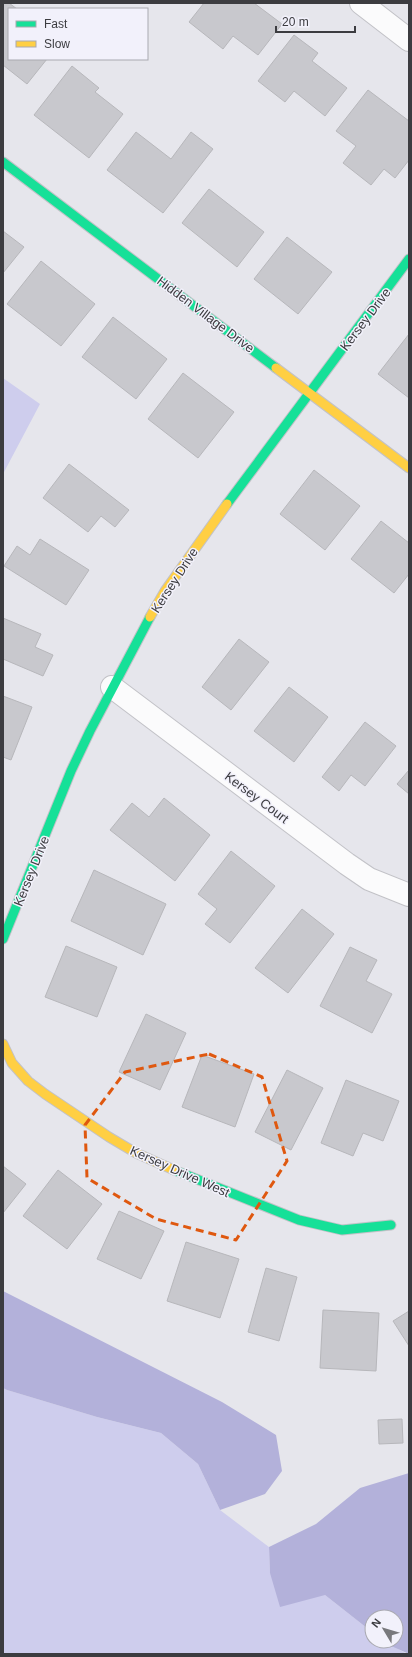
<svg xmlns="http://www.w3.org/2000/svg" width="412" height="1657" viewBox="0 0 412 1657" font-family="Arial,sans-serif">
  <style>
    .green { fill: #cecded }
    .water { fill: #b3b1da }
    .building { fill: #c8c8cd; stroke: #b7b7bb }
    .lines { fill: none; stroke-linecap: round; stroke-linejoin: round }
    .street-casing { stroke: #c2c2c7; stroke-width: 24 }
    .fast-casing { stroke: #c2c2c7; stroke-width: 11 }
    .slow-casing { stroke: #c2c2c7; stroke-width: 11 }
    .street { stroke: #fbfbfc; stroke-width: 22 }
    .fast { stroke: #16e098; stroke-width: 9 }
    .slow { stroke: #ffcf43; stroke-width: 9 }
    .marked { fill: none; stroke: #df580f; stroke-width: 3; stroke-dasharray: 8 5; stroke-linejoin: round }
    .labels { text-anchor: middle; stroke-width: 3; stroke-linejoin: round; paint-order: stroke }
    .street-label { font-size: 13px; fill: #3c3c40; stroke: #f2f1fb }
  </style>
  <rect width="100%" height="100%" fill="#e6e6ec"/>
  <!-- green -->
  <path class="green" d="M3,378L40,404L3,474Z
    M3,1388L7,1390L97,1417L161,1433L198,1464L220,1510L269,1547L270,1573L325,1595L372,1632V1641H384L407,1654H3Z"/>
  <!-- water -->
  <path class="water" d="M3,1291L222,1402L276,1435L282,1471L265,1494L220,1510L198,1464L161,1433L97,1417L7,1390L3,1388Z
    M409,1473V1654L389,1645L384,1641H396V1617H372V1632L325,1595L280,1607L270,1573L269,1547L316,1524L360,1488Z"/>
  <!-- building -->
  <path class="building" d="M3,3H9L17,9H9V59H47L27,84L3,65Z
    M204,3H254L282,24L258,55L233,36L223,49L189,22Z
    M294,35L318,53L312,61L347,88L325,116L294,91L285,102L258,81Z
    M72,66L99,88L95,92L123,114L89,158L34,115Z
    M368,90L409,121V160L395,178L384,169L371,185L343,163L356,146L336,131Z
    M136,132L171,159L191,132L213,149L163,213L107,170Z
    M209,189L264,232L237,267L182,223Z
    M3,231L24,247L3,273Z
    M287,237L332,272L298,314L254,279Z
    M41,261L95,304L61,346L7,304Z
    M113,317L167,359L136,399L82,357Z
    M409,334V398L378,374Z
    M183,373L234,412L198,458L148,419Z
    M69,464L129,510L115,527L101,516L88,532L43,498Z
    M314,470L360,506L325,550L280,514Z
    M381,521L409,543V574L394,593L351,559Z
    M40,539L89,570L66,605L4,566L17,546L30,555Z
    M3,618L41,634L35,647L53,655L43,676L3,659Z
    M239,639L269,662L231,710L202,687Z
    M289,687L328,717L294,762L254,731Z
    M3,696L32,707L11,760L3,757Z
    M365,722L396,746L365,786L351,775L339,791L322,777Z
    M409,770V794L397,784Z
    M164,798L210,835L175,881L110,830L132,803L149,817Z
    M231,851L275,886L230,943L205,924L217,909L198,894Z
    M94,870L166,904L143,955L71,921Z
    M302,909L334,934L288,993L255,968Z
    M66,946L117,967L97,1017L45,997Z
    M350,947L377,960L366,981L392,994L372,1033L320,1006Z
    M146,1014L186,1033L160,1090L119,1072Z
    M202,1055L254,1074L235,1127L182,1107Z
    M287,1070L323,1088L291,1150L255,1132Z
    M346,1080L399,1101L383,1141L363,1133L353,1156L321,1143Z
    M3,1166L26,1184L3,1213Z
    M58,1170L102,1204L67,1249L23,1216Z
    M119,1211L164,1231L141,1279L97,1259Z
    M186,1242L239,1259L220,1318L167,1301Z
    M266,1268L297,1277L279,1341L248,1332Z
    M323,1310L379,1313L376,1371L320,1368Z
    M409,1311V1346L393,1321Z
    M402,1419L403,1443L379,1444L378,1420Z"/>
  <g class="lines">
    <defs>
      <path id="street" d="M361,3L409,40
        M112,687L347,864L369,879L409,895"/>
      <path id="fast" d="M3,162L276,368
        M227,504L409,259
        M3,939L71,771L90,731L150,617
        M174,1170L299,1220L342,1230L391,1225"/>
      <path id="slow" d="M276,368L409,468
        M150,617L165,591L227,504
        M3,1044L12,1063L28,1081L45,1094L109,1137L136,1153L174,1170"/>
    </defs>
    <!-- street casing -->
    <use href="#street" class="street-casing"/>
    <!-- fast casing -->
    <use href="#fast" class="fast-casing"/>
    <!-- slow casing -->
    <use href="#slow" class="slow-casing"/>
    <!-- street -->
    <use href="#street" class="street"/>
    <!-- fast -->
    <use href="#fast" class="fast"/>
    <!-- slow -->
    <use href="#slow" class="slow"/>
  </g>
  <!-- marked area -->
  <path class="marked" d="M209,1054L262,1077L287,1161L236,1240L156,1219L87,1178L85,1125L125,1072Z"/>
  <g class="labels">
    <!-- street labels -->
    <g class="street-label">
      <text transform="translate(206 314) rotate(37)" y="5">Hidden Village Drive</text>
      <text transform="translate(365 319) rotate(-53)" y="5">Kersey Drive</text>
      <text transform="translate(174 580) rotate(-57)" y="5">Kersey Drive</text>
      <text transform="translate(257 797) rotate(37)" y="5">Kersey Court</text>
      <text transform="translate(31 871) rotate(-68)" y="5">Kersey Drive</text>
      <text transform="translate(180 1171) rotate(24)" y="5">Kersey Drive West</text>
    </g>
  </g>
  <!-- border -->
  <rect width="412" height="1657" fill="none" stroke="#3c3c40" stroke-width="8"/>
  <!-- legend -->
  <rect x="8" y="8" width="140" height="52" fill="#f2f1fb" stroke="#a9a9b0"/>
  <rect x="16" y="21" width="20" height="6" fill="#16e098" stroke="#a9a9b0"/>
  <text x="44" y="28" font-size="12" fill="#3c3c40">Fast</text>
  <rect x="16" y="41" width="20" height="6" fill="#ffcf43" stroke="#a9a9b0"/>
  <text x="44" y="48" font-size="12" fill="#3c3c40">Slow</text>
  <!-- north arrow -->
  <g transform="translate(384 1629) rotate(308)"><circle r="19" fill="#f2f1fb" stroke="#a9a9b0"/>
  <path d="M0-3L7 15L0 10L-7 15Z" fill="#78787c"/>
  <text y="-6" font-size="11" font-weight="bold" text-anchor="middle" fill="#3c3c40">N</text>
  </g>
  <!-- scale -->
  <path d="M276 26v6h79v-6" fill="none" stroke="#3c3c40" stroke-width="2"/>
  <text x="282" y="26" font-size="12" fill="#3c3c40" stroke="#f2f1fb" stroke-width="3" paint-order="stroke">20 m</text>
</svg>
